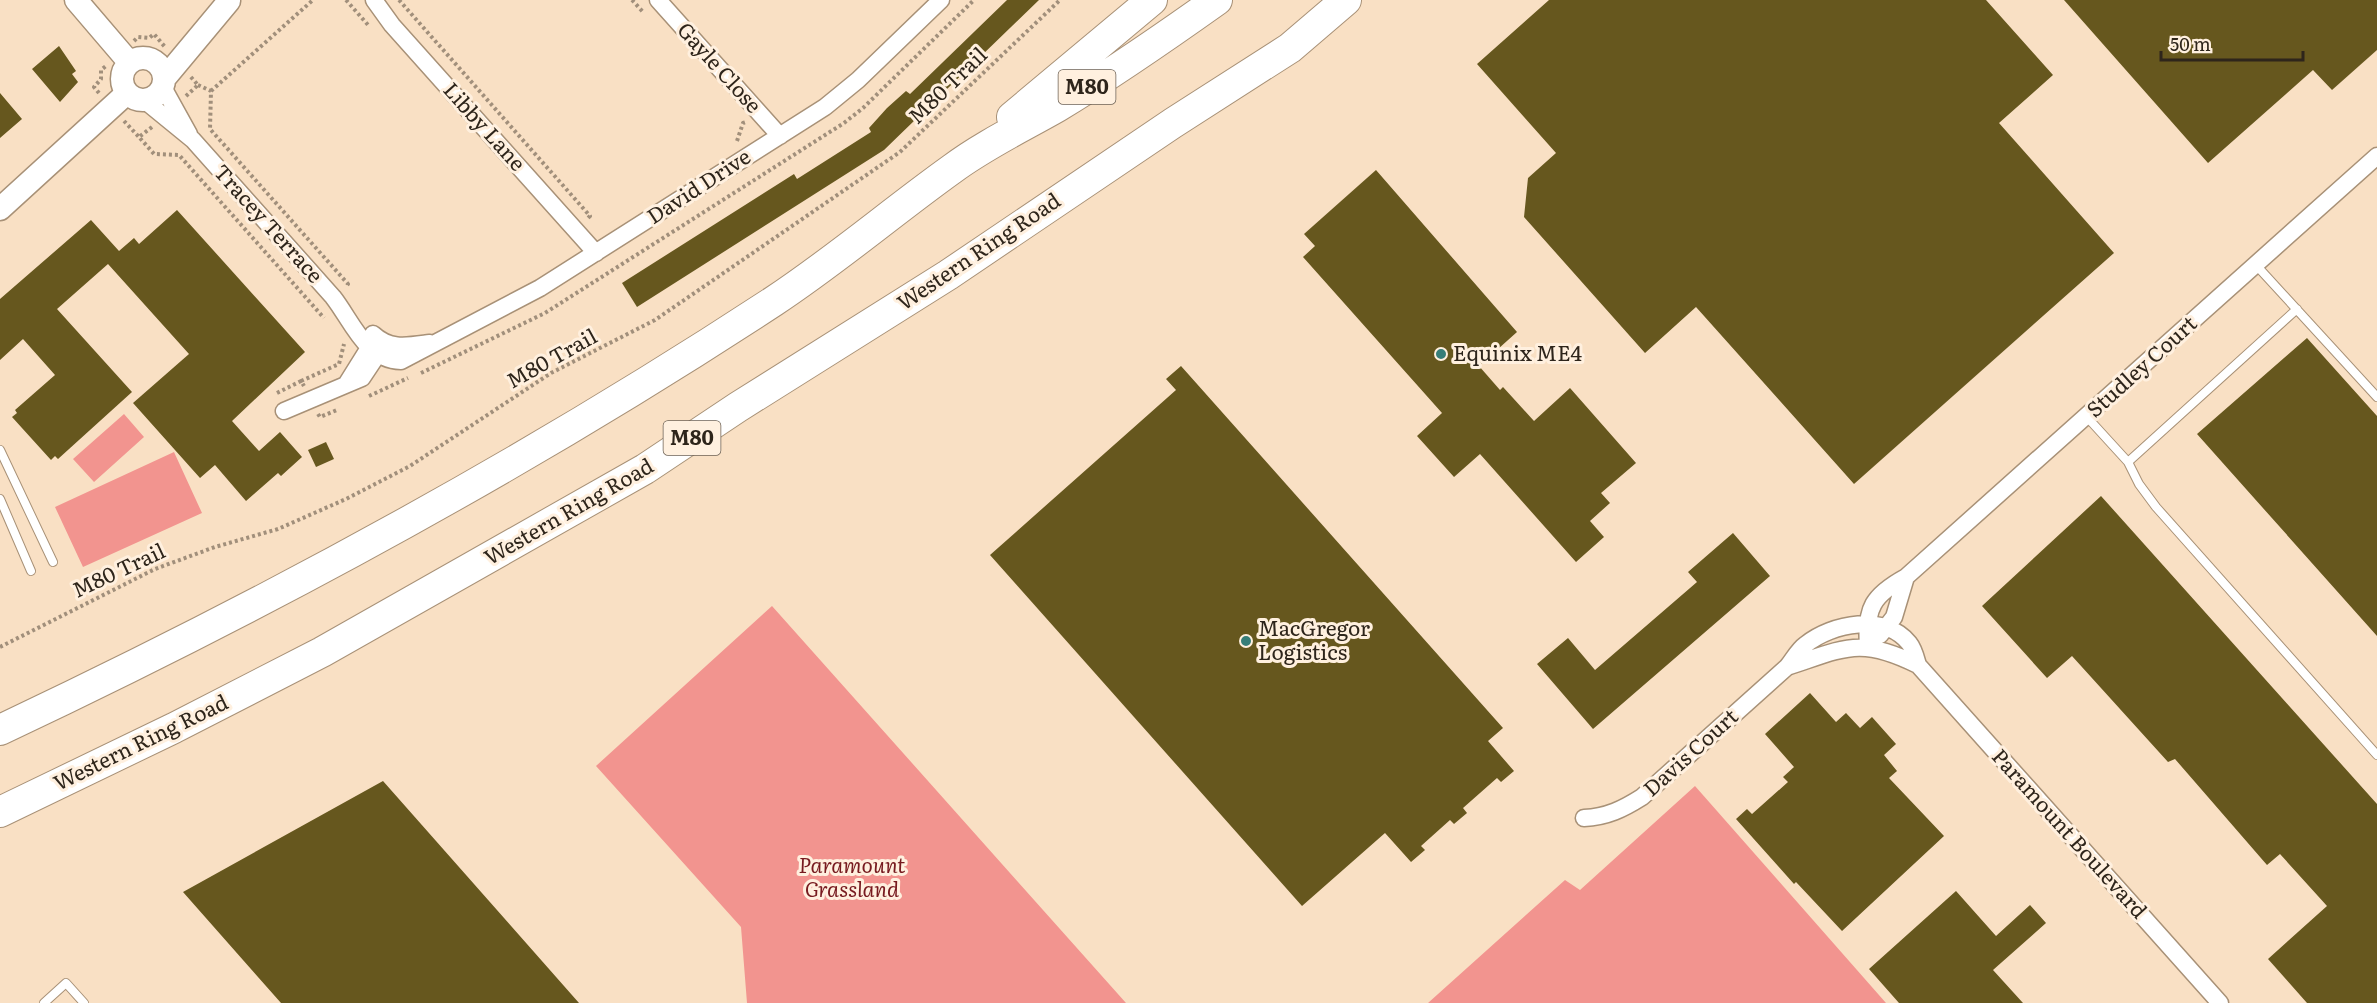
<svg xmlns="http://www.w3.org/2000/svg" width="2377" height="1003" viewBox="0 0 2377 1003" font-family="Literata,serif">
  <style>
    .green { fill: #f2948f }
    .building { fill: #66571e }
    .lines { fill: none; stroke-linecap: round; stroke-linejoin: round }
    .lane-casing { stroke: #a89177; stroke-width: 10 }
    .street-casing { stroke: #a89177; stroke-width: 19 }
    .secondary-casing { stroke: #a89177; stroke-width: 25 }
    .highway-casing { stroke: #a89177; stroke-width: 32 }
    .path { stroke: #a18f7b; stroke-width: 4; stroke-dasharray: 3 3; stroke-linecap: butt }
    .lane { stroke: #fff; stroke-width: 8 }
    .street { stroke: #fff; stroke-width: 16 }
    .secondary { stroke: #fff; stroke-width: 22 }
    .highway { stroke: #fff; stroke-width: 30 }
    .poi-dot { fill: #367e79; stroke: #fff0df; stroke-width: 2 }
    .labels { text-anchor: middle; stroke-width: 6; stroke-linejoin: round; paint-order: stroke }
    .shield { fill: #fff0df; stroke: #6d6256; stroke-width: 1.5 }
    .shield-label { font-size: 20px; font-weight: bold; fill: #2e251b }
    .street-label { font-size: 21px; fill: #2e251b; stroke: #fff0df }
    .poi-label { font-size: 21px; fill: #2e251b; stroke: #fff0df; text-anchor: start }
    .park-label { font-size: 21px; font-style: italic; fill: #771a1f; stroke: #fff0df }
  </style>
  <rect width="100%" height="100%" fill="#f9e0c4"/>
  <!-- green -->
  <path class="green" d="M124,414L144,437L94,482L73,459Z
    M174,452L202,513L83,567L55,507Z
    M772,606L1126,1003H747L741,927L596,766Z
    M1695,786L1886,1003H1428L1565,880L1580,890Z"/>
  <!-- building -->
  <path class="building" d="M1007,0H1039L884,150L637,307L622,283L794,174L797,179L871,132L869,128L887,108L906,91L910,94Z
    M1549,0H1986L2053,75L1999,123L2114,253L1854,484L1696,307L1645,353L1524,217L1528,178L1556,153L1477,64Z
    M2064,0H2377V50L2332,90L2313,70L2208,163Z
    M59,46L76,71L72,74L78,82L60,102L32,69Z
    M0,93L22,119L0,138Z
    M1376,170L1517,332L1479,366L1500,390L1503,387L1534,421L1570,388L1636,463L1601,493L1610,503L1590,521L1604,537L1576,562L1480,454L1454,477L1417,436L1442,413L1303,257L1315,246L1304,234Z
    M177,210L305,352L232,421L259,451L280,432L302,457L281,476L278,473L246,501L215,465L200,478L133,403L189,354L108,264L57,309L132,392L58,459L55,456L51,460L12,417L17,413L15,410L55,375L23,339L0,360V299L91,220L119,251L134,238L139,244Z
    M2307,338L2377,416V636L2197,434Z
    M1181,366L1503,728L1488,741L1514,771L1501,782L1497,778L1463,808L1467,813L1454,824L1450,820L1421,846L1425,850L1411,862L1385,833L1302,906L990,555L1176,390L1166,379Z
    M326,442L334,459L316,467L308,450Z
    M2101,496L2377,804V1003H2307L2268,959L2327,906L2280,854L2267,865L2175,759L2168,762L2072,656L2047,678L1982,606Z
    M1733,533L1770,576L1593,729L1537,664L1568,638L1595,670L1697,582L1688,572Z
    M1810,693L1836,722L1846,713L1860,728L1872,717L1896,744L1884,755L1897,771L1889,778L1944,836L1842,931L1796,882L1794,884L1736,819L1747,809L1752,814L1788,782L1783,777L1794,767L1765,734Z
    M383,781L579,1003H281L183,892Z
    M1956,891L1996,936L2030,905L2046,923L1993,970L2023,1003H1899L1869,969Z"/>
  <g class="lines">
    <defs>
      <path id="lane" d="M2256,265L2377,397
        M2086,416L2128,462L2297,309
        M0,450L53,562
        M2128,462L2139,484L2156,507L2377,755
        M0,499L31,571
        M44,1003L66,983L84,1003"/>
      <path id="street" d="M374,0L392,25L596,253
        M658,0L780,136
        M163,87L189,134
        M144,100L193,140L333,297C352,321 365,360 401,361L540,288L825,107L858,80L941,0
        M373,334C390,350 407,346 430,343
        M347,383L367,351L378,341
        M284,411L362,378L376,357L379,340
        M1880,635L1894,617L1906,577
        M1868,646C1865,608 1873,595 1906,577L2377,156
        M1787,667C1845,648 1860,636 1918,665
        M1584,818C1607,817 1623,809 1642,797L1787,667C1793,660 1798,650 1805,645C1832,623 1885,613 1909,643C1914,649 1916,658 1918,665L2220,1003"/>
      <path id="secondary" d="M76,0L129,62
        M122 79a21 21 0 1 1 42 0a21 21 0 1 1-42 0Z
        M164,79L229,1
        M0,209L127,93"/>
      <path id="highway" d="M1012,117L1152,0
        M0,730C267,604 527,463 774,301C836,260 892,212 952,169C984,145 1022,127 1057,107C1112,74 1165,37 1217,0
        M0,812L174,728L322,652L645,469L738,407L948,275L1173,123L1290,48L1346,0"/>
    </defs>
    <!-- lane casing -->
    <use href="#lane" class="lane-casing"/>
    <!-- street casing -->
    <use href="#street" class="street-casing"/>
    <!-- secondary casing -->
    <use href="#secondary" class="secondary-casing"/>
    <!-- highway casing -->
    <use href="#highway" class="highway-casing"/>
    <!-- path -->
    <path class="path" d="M346,0L369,26
      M399,0L590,216L587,219
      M632,0L644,13
      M134,41L138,37L149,38L154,34L165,47
      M198,85L211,91L210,129L348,284L346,286
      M211,91L313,0
      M99,93L94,87L101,79V70L106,66
      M186,96L198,85L190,76
      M124,121L139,137
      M152,127L139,137L154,154L179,155L324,318
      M737,141L743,123L746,122
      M421,373L545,313L844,123L863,108L974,0
      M301,381L339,364L344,344
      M277,393L301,381L304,386
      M369,396L408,378
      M318,414L320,417L337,410
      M0,647L155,569L215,547L278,529L346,499L410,466L551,373L655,320L900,152L1060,0"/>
    <!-- lane -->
    <use href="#lane" class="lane"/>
    <!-- street -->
    <use href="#street" class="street"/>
    <!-- secondary -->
    <use href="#secondary" class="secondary"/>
    <!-- highway -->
    <use href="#highway" class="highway"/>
  </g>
  <!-- markers -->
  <g class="poi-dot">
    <circle cx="1441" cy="354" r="6"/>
    <circle cx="1246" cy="641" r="6"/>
  </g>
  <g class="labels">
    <!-- shield labels -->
    <g class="shield">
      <rect x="1058.5" y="70" width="57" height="34" rx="4.5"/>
      <rect x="663.5" y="421" width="57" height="34" rx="4.5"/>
    </g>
    <g class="shield-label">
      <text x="1087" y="94">M80</text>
      <text x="692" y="445">M80</text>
    </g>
    <!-- street labels -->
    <g class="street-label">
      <text transform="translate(719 68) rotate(48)" y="7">Gayle Close</text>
      <text transform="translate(948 86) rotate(-44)" y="7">M80 Trail</text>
      <text transform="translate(484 127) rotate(48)" y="7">Libby Lane</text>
      <text transform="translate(699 187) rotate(-33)" y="7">David Drive</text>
      <text transform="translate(268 224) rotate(48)" y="7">Tracey Terrace</text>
      <text transform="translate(979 252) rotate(-34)" y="7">Western Ring Road</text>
      <text transform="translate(552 359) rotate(-29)" y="7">M80 Trail</text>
      <text transform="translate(2142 367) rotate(-42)" y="7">Studley Court</text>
      <text transform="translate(569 512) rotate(-30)" y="7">Western Ring Road</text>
      <text transform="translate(119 571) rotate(-25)" y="7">M80 Trail</text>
      <text transform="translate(141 743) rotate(-26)" y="7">Western Ring Road</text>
      <text transform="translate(1691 753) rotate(-42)" y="7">Davis Court</text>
      <text transform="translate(2069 834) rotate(48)" y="7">Paramount Boulevard</text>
    </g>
    <!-- poi labels -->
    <g class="poi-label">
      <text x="1453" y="361">Equinix ME4</text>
      <text x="1258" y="636">MacGregor<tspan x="1258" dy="24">Logistics</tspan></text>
    </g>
    <!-- park labels -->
    <g class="park-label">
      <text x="852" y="873">Paramount<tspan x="852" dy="24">Grassland</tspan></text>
    </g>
  </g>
  <!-- scale -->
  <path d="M2161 51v9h142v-9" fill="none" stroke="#2e251b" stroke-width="3"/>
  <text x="2170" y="51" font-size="18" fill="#2e251b" stroke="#fff0df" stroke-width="4.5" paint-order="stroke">50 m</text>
</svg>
